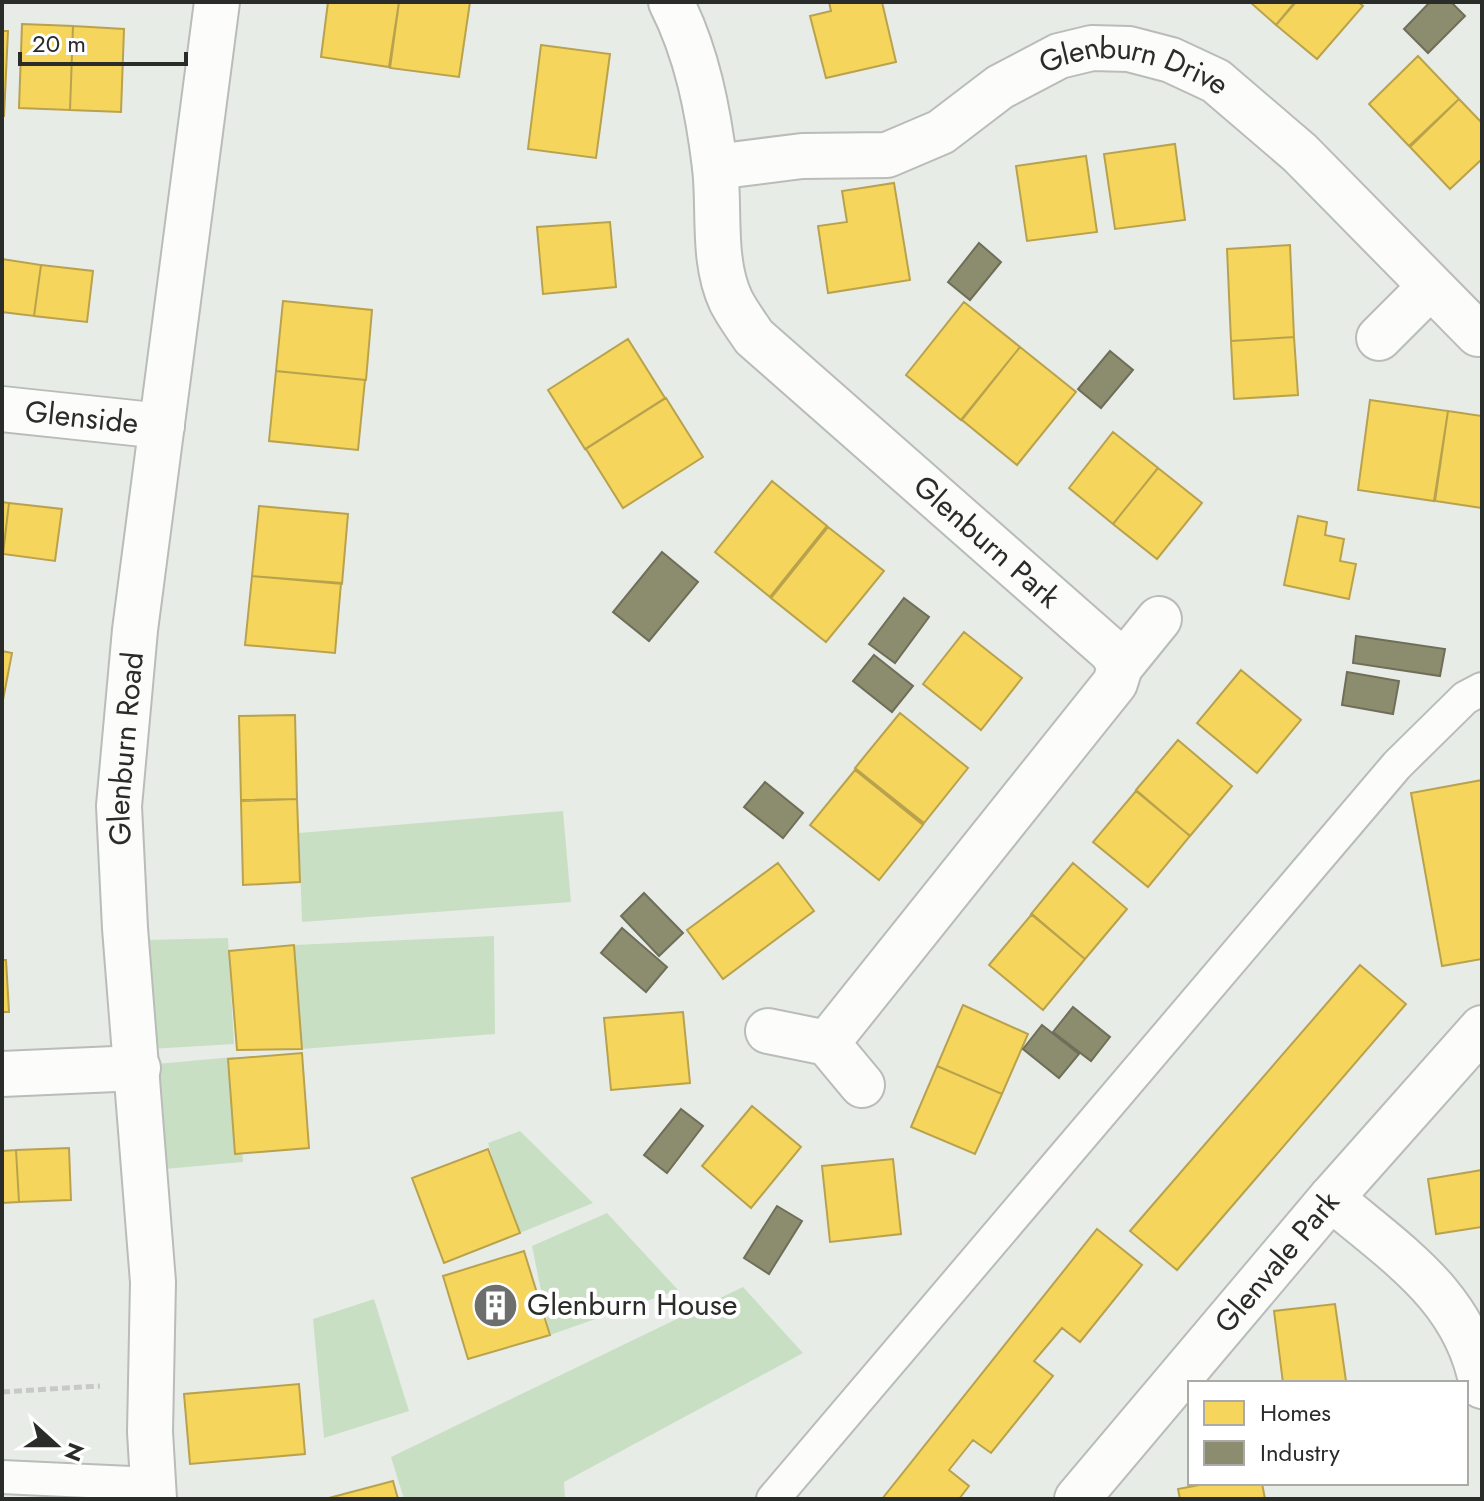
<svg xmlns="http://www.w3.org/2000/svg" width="1484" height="1501" viewBox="0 0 1484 1501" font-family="Jost,sans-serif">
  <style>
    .green { fill: #c9dfc4 }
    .homes { fill: #f6d55c; stroke: #b9a24d; stroke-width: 2 }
    .industry { fill: #8c8c6e; stroke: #6f6f59; stroke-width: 2 }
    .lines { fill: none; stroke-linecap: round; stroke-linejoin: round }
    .service-casing { stroke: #b9bcb8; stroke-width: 36 }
    .minor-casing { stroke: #b9bcb8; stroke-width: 48 }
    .path { stroke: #c7c9c7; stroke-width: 5; stroke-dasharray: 8 4; stroke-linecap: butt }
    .service { stroke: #fcfcfb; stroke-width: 32 }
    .minor { stroke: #fcfcfb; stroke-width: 44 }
    .labels { text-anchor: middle; stroke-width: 8; stroke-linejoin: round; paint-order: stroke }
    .street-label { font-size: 30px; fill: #2a2c29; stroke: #fff }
    .poi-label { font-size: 30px; fill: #2a2c29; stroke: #fff; text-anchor: start }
  </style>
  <rect width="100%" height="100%" fill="#e8ece7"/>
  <!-- green -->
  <path class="green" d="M563,811L571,902L302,922L299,833Z
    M494,936L495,1034L302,1049L294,945Z
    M228,938L234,1044L150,1049L145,940Z
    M234,1057L243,1162L165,1169L156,1064Z
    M520,1131L593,1203L520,1233L514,1230L488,1143Z
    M607,1213L678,1290L550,1335L532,1246Z
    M743,1287L803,1353L564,1482L565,1499H404L391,1457Z
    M374,1299L409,1411L324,1438L313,1319Z"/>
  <!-- homes -->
  <path class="homes" d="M328,2H399L389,67L321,57Z
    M399,2H470L459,77L390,68Z
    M829,2H882L896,62L826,78L810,16L831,11Z
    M1250,2H1295L1276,25Z
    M1296,2H1358L1363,6L1317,59L1276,25Z
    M22,24L73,26L70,110L19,108Z
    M73,26L124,29L121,112L70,110Z
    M2,31H8L4,116H2Z
    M541,45L610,54L596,158L528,149Z
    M1418,56L1459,99L1409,146L1369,104Z
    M1459,99L1482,123V159L1450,189L1410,147Z
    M1175,144L1185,220L1115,229L1104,154Z
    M1086,156L1097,232L1027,241L1016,166Z
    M894,183L910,280L828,293L818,226L847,222L842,191Z
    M610,222L616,287L543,294L537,227Z
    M1290,245L1294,337L1231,341L1227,249Z
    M2,259L41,265L34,316L2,312Z
    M41,265L93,271L87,322L34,316Z
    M283,301L372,310L366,380L276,371Z
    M964,302L1020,347L961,420L906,375Z
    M1294,337L1298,395L1234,399L1231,341Z
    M628,339L665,398L585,449L548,390Z
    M1020,347L1076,392L1017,465L962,420Z
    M276,371L365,380L358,450L269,441Z
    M666,398L703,457L623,508L586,449Z
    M1370,400L1448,411L1434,501L1358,490Z
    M1448,411L1482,416V508L1435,501Z
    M1113,432L1158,468L1113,524L1069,488Z
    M1158,468L1202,503L1157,559L1113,524Z
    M772,481L827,526L770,597L715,552Z
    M2,502L9,503L3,554H2Z
    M9,503L62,509L55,561L3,554Z
    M259,506L348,514L342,584L252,576Z
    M1298,516L1327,522L1325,535L1344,539L1340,561L1356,564L1349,599L1284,585Z
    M828,527L884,571L826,642L771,598Z
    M252,576L341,583L335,653L245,645Z
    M964,632L1022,678L981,730L923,684Z
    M2,651L12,653L2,705Z
    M1241,670L1301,720L1257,773L1197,723Z
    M900,713L968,768L924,823L855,768Z
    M295,715L297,799L241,800L239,716Z
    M1178,740L1232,786L1190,836L1136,790Z
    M855,770L923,825L879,880L810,825Z
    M1482,780V959L1442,966L1411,793Z
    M1136,791L1190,836L1148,887L1093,842Z
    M297,799L300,882L243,885L241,801Z
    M778,863L814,911L723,979L687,930Z
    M1073,863L1127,909L1085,959L1031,914Z
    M1032,914L1085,959L1043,1010L989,965Z
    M294,945L302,1049L237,1050L229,951Z
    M2,960H6L9,1012H2Z
    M1360,965L1406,1004L1177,1270L1130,1231Z
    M963,1005L1028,1034L1002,1094L937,1066Z
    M683,1012L690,1083L611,1090L604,1018Z
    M302,1053L309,1148L235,1154L228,1059Z
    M937,1066L1002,1094L975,1154L911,1127Z
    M752,1106L801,1147L751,1208L702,1166Z
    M69,1148L71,1200L19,1202L16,1150Z
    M488,1149L520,1233L444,1263L412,1178Z
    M16,1150L19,1202L2,1203V1151Z
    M893,1159L901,1234L830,1242L822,1166Z
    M1482,1170V1227L1436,1234L1428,1179Z
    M1097,1229L1142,1265L1080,1342L1062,1328L1034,1361L1053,1376L991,1453L973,1440L949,1470L969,1486L959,1499H882Z
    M524,1251L550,1335L468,1359L443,1276Z
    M1335,1304L1346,1381L1283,1383L1274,1311Z
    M299,1384L305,1454L190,1464L184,1394Z
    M393,1481L398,1499H325Z
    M1210,1483H1262L1265,1499H1180L1178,1489Z"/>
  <!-- industry -->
  <path class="industry" d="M1430,2H1451L1465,16L1428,53L1404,29Z
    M979,243L1001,262L970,300L948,282Z
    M1110,351L1133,370L1101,408L1078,389Z
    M662,552L698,582L649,641L613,612Z
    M904,598L929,617L895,663L869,644Z
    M1356,636L1445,649L1440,676L1353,663Z
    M874,655L913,686L892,712L853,681Z
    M1347,672L1399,681L1393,714L1342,705Z
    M765,782L803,813L783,838L744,807Z
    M644,893L683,933L659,956L621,916Z
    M622,928L667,967L646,992L601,953Z
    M1073,1007L1110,1037L1091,1061L1053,1032Z
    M1042,1025L1079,1054L1059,1078L1023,1049Z
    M681,1109L703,1126L667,1173L644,1155Z
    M777,1206L802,1221L769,1274L744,1258Z"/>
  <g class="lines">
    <defs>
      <path id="service" d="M2,1477L152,1484
        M773,1499L1397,765L1465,698L1482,689"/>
      <g id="minor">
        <path id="s1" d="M671,2C697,53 708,110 715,167C720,210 712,261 731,301C737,313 746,325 754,337L1112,652L1120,667L1115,683L827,1043"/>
        <path id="s2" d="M715,167L802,156L887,155L941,132L1000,87L1059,56L1092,48L1129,49L1171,60L1216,81L1300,153L1478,334"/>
        <path d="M1379,338L1430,287"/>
        <path id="s3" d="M2,409L162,426"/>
        <path d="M1120,667L1159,619"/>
        <path d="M768,1031L827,1043L862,1085"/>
        <path d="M2,1074L138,1068"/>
        <path d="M1331,1198C1396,1254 1466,1296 1482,1386"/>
        <path id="s4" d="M154,1499L150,1432L153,1282L125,928L119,806L135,630L217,2"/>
        <path id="s5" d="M1077,1499L1331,1198L1482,1028"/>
      </g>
    </defs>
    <!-- service casing -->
    <use href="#service" class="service-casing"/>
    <!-- minor casing -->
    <use href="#minor" class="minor-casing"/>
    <!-- path -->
    <path class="path" d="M2,1392L100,1386"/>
    <!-- service -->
    <use href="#service" class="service"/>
    <!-- minor -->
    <use href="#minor" class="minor"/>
  </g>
  <!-- icons -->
  <defs>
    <symbol id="building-disc" viewBox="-11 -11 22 22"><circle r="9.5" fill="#6c6f6c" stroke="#fff"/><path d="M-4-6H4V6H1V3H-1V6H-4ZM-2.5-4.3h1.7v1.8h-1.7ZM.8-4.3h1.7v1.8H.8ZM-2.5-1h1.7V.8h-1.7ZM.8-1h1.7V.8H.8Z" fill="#fff"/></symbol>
  </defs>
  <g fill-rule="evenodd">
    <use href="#building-disc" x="470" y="1280" width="51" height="51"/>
  </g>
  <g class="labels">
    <!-- street labels -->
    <g class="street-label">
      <text dy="10" stroke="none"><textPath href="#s2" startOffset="450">Glenburn Drive</textPath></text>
      <text dy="10" stroke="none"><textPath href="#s3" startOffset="80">Glenside</textPath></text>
      <text dy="10" stroke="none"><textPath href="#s1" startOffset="660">Glenburn Park</textPath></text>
      <text dy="10" stroke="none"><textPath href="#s4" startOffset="752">Glenburn Road</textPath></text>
      <text dy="10" stroke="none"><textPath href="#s5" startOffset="310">Glenvale Park</textPath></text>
    </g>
    <!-- poi labels -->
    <g class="poi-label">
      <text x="527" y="1315">Glenburn House</text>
    </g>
  </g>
  <!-- border -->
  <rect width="1484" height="1501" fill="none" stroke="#2a2c29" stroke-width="8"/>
  <!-- legend -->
  <rect x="1188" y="1381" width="280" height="104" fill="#ffffff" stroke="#aaaba9" stroke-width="2"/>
  <rect x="1204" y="1401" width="40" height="24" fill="#f6d55c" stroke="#aaaba9" stroke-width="2"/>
  <text x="1260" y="1421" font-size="24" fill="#2a2c29">Homes</text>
  <rect x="1204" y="1441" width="40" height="24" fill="#8c8c6e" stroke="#aaaba9" stroke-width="2"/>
  <text x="1260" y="1461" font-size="24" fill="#2a2c29">Industry</text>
  <!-- north arrow -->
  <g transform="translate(56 1445) rotate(111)" stroke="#ffffff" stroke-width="6" paint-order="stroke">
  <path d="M0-6L14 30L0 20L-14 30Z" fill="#2a2c29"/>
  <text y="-12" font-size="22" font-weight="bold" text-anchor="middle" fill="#2a2c29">N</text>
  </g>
  <!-- scale -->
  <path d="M20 52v12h166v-12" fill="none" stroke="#2a2c29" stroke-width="4"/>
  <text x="32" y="52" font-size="24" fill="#2a2c29" stroke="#ffffff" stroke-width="6" paint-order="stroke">20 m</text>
</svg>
